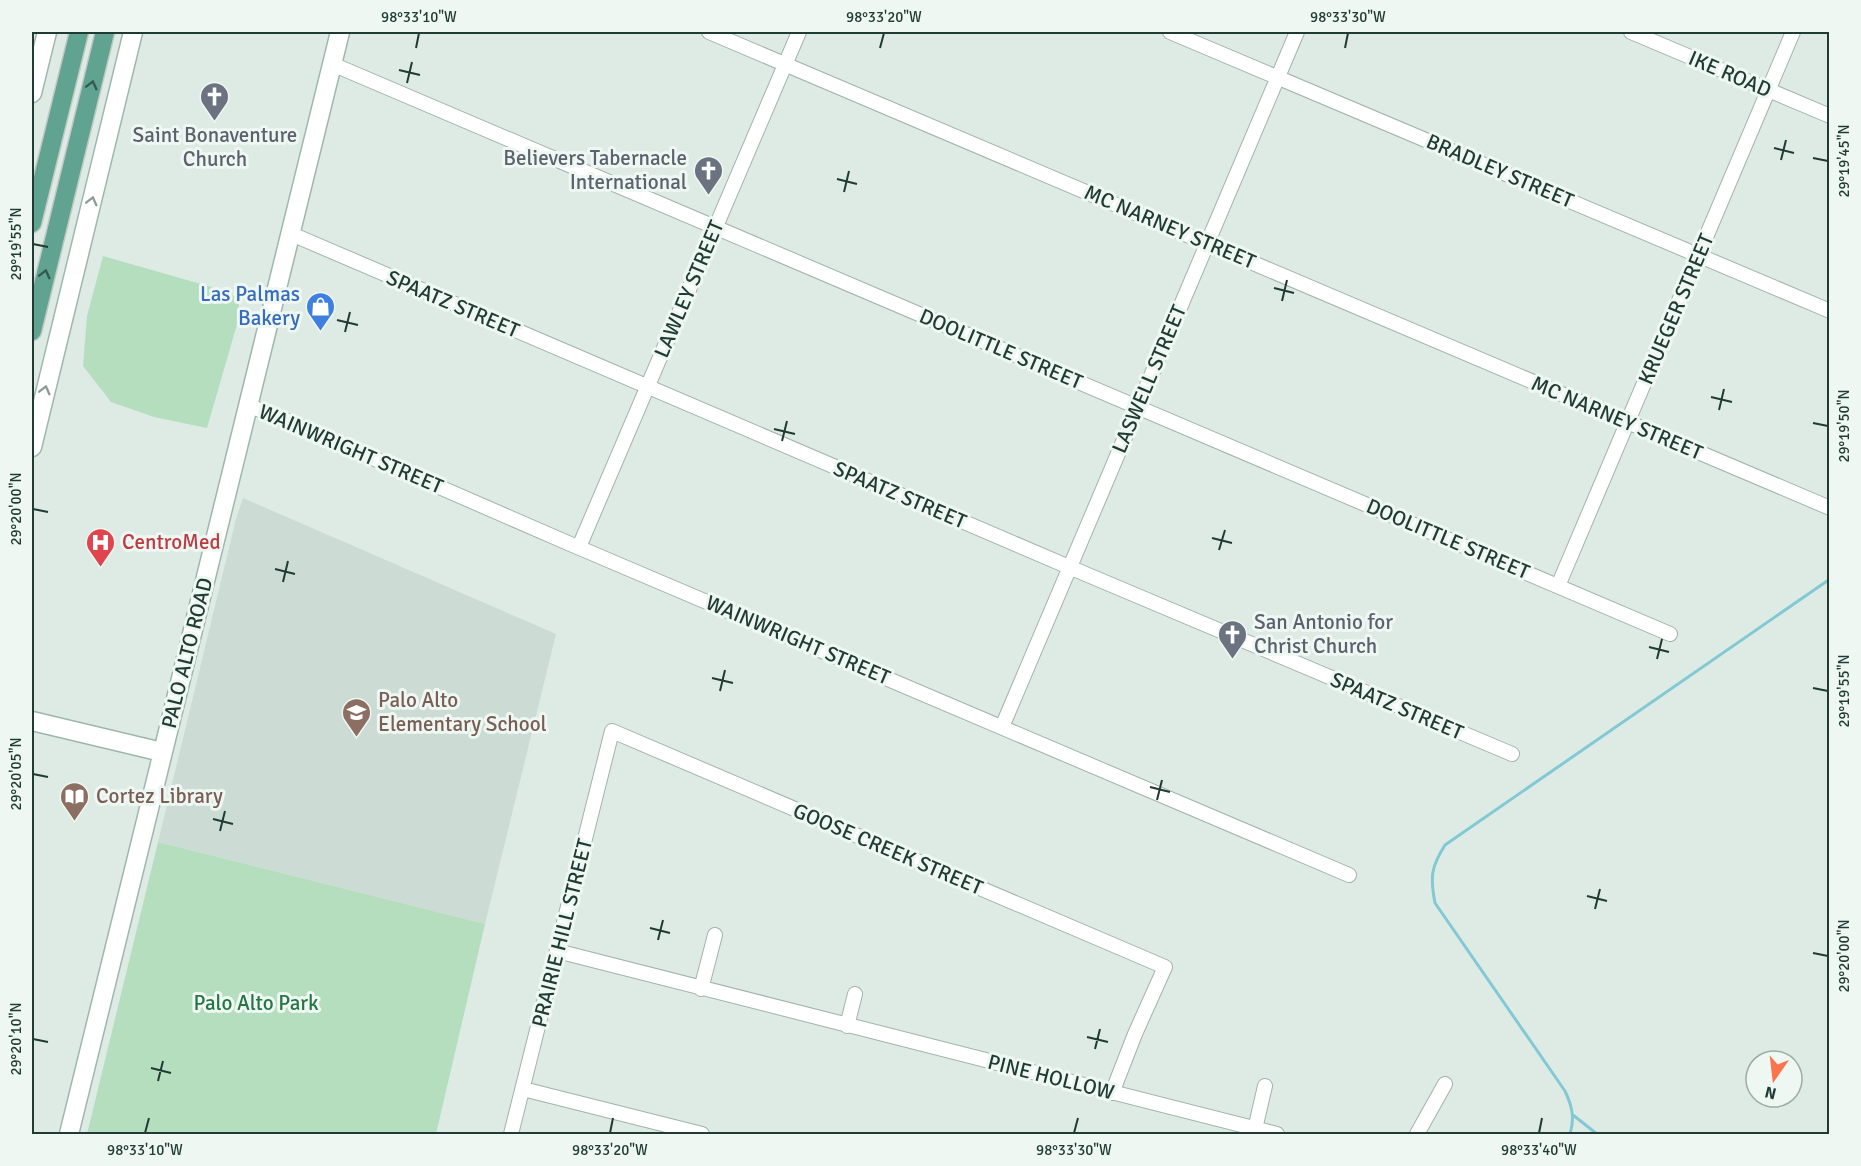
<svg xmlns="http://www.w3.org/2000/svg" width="1861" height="1166" viewBox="0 0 1861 1166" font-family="Signika,sans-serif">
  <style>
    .built { fill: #ccdbd4 }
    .green { fill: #b5debf }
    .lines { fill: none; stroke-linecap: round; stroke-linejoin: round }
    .stream { stroke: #82c9d4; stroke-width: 3 }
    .street-casing { stroke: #a1b3ac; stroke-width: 16 }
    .secondary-casing { stroke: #9db7ad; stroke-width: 21 }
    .primary-casing { stroke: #c0c8c6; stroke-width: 21 }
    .street { stroke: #fff; stroke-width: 14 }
    .secondary { stroke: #fff; stroke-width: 18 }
    .primary { stroke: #60a391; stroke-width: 18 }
    .oneway { stroke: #325a4f }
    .oneway2 { stroke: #8f9d99 }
    .ticks { fill: none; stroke: #1f3b33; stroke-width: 2 }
    .labels { text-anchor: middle; stroke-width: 6; stroke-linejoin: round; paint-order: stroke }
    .street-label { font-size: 21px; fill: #1f3b33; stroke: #eff7f3 }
    .worship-label { font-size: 21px; fill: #5b616d; stroke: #eff7f3 }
    .shop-label { font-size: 21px; fill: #366cbe; stroke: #eff7f3; text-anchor: end }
    .health-label { font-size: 21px; fill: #be3a42; stroke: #eff7f3; text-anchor: start }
    .education-label { font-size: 21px; fill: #785e54; stroke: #eff7f3; text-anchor: start }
    .park-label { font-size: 21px; fill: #267543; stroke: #eff7f3 }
    .neatline { fill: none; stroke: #1f3b33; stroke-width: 2 }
    .ticks-label { font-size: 15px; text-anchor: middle; fill: #1f3b33 }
  </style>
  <rect width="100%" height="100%" fill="#deebe5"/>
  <!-- built -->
  <path class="built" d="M243,498L556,634L485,924L158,842L236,519Z"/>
  <!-- green -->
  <path class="green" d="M103,256L229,292L238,300L240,314L207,428L154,417L111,402L83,366L87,316Z
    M158,842L485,924L436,1134H87Z"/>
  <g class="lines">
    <!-- stream -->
    <path class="stream" d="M1573,1115L1597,1134
      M1570,1134C1575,1118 1572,1106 1565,1091L1435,903C1430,877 1431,867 1445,845L1830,579"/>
    <defs>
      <path id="street" d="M709,32L1830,508
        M1170,32L1830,311
        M1631,32L1830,116
        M332,64L1670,634
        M289,233L1069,567L1512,754
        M247,405L276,416L568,543L1349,875
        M579,547L799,32
        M1558,586L1793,32
        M1002,727L1297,32
        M557,951L1277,1134
        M701,989L715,935
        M847,1026L855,994
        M523,1089L702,1134
        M1255,1129L1265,1086
        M511,1134L612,731L1165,967L1135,1034L1112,1093
        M1417,1134L1445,1084"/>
      <path id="secondary" d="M32,93L47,32
        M32,447L133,32
        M32,721L162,752
        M69,1134L340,32"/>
      <path id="primary" d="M32,223L79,32
        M32,331L105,32"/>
    </defs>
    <!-- street casing -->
    <use href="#street" class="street-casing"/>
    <!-- secondary casing -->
    <use href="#secondary" class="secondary-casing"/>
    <!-- primary casing -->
    <use href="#primary" class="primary-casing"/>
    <!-- street -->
    <use href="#street" class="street"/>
    <!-- secondary -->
    <use href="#secondary" class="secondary"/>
    <!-- primary -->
    <use href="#primary" class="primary"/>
  </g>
  <!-- one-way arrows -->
  <defs><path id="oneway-chevron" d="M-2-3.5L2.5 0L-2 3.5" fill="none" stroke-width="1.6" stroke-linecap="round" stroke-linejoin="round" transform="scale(1.5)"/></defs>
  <g class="oneway">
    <use href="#oneway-chevron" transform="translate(92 85) rotate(-76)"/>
    <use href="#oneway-chevron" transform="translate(45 274) rotate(-76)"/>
  </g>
  <g class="oneway2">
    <use href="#oneway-chevron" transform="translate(92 201) rotate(-76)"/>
    <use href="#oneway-chevron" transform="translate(45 390) rotate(-76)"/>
  </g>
  <!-- ticks -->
  <path class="ticks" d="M416,48L419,33M880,48L884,33M1345,48L1348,33M399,70L420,75M407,83L412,62M1774,148L1794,153M1813,158L1828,161M1781,160L1786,140M837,179L857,184M844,192L849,171M33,244L48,247M1274,288L1294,293M1282,301L1287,280M337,320L358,325M345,332L350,312M1711,397L1732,402M1719,410L1724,389M1813,423L1828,426M774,429L795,434M782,441L787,421M33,509L48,512M1212,538L1232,543M1219,550L1225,530M275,569L295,574M283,582L288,561M1649,647L1669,652M1657,659L1662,639M712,678L733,683M1813,688L1828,691M720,691L725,670M33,774L48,777M1150,787L1170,792M1157,800L1162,780M213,819L233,824M220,831L225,811M1587,896L1607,901M1595,909L1600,889M650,928L670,933M658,940L663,920M1813,953L1828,956M1087,1037L1108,1042M33,1039L48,1042M1095,1049L1100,1029M151,1068L171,1073M158,1081L163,1061M145,1133L149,1118M610,1133L613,1118M1074,1133L1078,1118M1539,1133L1542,1118"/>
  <!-- icons -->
  <defs>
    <symbol id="church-pin" viewBox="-11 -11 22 30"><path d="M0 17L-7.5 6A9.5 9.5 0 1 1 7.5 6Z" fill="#6b7280" stroke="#eff7f3"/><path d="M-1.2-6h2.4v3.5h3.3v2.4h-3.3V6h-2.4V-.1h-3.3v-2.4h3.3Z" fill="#fff"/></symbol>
    <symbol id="shop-pin" viewBox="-11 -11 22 30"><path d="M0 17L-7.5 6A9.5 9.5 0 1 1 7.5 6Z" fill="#3f7fe0" stroke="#eff7f3"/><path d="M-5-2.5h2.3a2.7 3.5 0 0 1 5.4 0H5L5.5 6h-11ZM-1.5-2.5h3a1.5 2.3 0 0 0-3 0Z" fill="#fff"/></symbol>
    <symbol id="hospital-pin" viewBox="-11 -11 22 30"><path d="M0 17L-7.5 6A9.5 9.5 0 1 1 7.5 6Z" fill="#e0444e" stroke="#eff7f3"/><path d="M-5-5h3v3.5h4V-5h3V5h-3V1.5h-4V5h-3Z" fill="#fff"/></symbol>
    <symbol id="school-pin" viewBox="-11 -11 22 30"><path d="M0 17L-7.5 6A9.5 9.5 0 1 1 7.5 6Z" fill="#8d6e63" stroke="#eff7f3"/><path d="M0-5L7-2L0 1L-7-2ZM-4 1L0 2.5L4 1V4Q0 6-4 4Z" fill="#fff"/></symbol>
    <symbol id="library-pin" viewBox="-11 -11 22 30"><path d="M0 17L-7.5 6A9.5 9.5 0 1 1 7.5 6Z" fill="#8d6e63" stroke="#eff7f3"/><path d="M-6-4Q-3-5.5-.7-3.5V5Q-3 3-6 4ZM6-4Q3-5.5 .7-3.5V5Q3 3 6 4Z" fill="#fff"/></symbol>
  </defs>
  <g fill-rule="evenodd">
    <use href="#church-pin" x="198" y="80" width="33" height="45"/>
    <use href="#church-pin" x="692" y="154" width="33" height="45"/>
    <use href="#shop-pin" x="304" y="290" width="33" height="45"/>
    <use href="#hospital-pin" x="84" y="526" width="33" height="45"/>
    <use href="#church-pin" x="1216" y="618" width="33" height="45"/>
    <use href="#school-pin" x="340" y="696" width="33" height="45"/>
    <use href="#library-pin" x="58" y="780" width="33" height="45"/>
  </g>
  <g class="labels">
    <!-- street labels -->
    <g class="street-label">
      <text transform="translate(1730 74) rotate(23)" y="7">IKE ROAD</text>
      <text transform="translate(1500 171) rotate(23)" y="7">BRADLEY STREET</text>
      <text transform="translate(1170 227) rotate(23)" y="7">MC NARNEY STREET</text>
      <text transform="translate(689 289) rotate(-67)" y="7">LAWLEY STREET</text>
      <text transform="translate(453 304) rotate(23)" y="7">SPAATZ STREET</text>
      <text transform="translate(1676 309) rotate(-67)" y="7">KRUEGER STREET</text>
      <text transform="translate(1001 349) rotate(23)" y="7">DOOLITTLE STREET</text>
      <text transform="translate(1149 379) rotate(-67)" y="7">LASWELL STREET</text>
      <text transform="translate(1617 418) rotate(23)" y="7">MC NARNEY STREET</text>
      <text transform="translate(351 449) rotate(23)" y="7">WAINWRIGHT STREET</text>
      <text transform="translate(900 495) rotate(23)" y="7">SPAATZ STREET</text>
      <text transform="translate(1448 539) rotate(23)" y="7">DOOLITTLE STREET</text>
      <text transform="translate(798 640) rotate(23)" y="7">WAINWRIGHT STREET</text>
      <text transform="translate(187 653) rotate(-76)" y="7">PALO ALTO ROAD</text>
      <text transform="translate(1397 706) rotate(23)" y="7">SPAATZ STREET</text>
      <text transform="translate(888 849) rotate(23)" y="7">GOOSE CREEK STREET</text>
      <text transform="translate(562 933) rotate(-76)" y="7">PRAIRIE HILL STREET</text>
      <text transform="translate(1051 1077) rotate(14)" y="7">PINE HOLLOW</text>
    </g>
    <!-- worship labels -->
    <g class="worship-label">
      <text x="215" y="142">Saint Bonaventure<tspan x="215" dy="24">Church</tspan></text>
      <text x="687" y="165" text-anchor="end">Believers Tabernacle<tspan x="687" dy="24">International</tspan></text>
      <text x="1254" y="629" text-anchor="start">San Antonio for<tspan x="1254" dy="24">Christ Church</tspan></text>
    </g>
    <!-- shop labels -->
    <g class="shop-label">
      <text x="300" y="301">Las Palmas<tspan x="300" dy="24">Bakery</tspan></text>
    </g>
    <!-- health labels -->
    <g class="health-label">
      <text x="122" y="549">CentroMed</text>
    </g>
    <!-- education labels -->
    <g class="education-label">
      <text x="378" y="707">Palo Alto<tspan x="378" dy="24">Elementary School</tspan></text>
      <text x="96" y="803">Cortez Library</text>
    </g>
    <!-- park labels -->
    <g class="park-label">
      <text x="256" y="1010">Palo Alto Park</text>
    </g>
  </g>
  <!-- border -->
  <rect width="1861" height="1166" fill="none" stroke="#eff7f3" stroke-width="66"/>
  <!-- north arrow -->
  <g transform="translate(1774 1079) rotate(194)"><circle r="28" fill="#eff7f3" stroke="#9caca6" stroke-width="1.5"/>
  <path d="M0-4.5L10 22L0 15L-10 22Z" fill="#fb744c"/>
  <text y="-9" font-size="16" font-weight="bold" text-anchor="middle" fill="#1f3b33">N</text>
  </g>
  <rect x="33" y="33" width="1795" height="1100" class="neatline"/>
  <g class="ticks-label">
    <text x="419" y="22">98°33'10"W</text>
    <text x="884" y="22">98°33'20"W</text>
    <text x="1348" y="22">98°33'30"W</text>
    <text transform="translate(1844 161) rotate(-90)" y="5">29°19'45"N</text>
    <text transform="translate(16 244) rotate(-90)" y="5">29°19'55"N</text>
    <text transform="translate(1844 426) rotate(-90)" y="5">29°19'50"N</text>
    <text transform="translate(16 509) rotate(-90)" y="5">29°20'00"N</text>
    <text transform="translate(1844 691) rotate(-90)" y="5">29°19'55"N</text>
    <text transform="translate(16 774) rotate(-90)" y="5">29°20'05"N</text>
    <text transform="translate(1844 956) rotate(-90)" y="5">29°20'00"N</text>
    <text transform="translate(16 1039) rotate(-90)" y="5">29°20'10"N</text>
    <text x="145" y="1155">98°33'10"W</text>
    <text x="610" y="1155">98°33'20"W</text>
    <text x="1074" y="1155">98°33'30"W</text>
    <text x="1539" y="1155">98°33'40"W</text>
  </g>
</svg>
